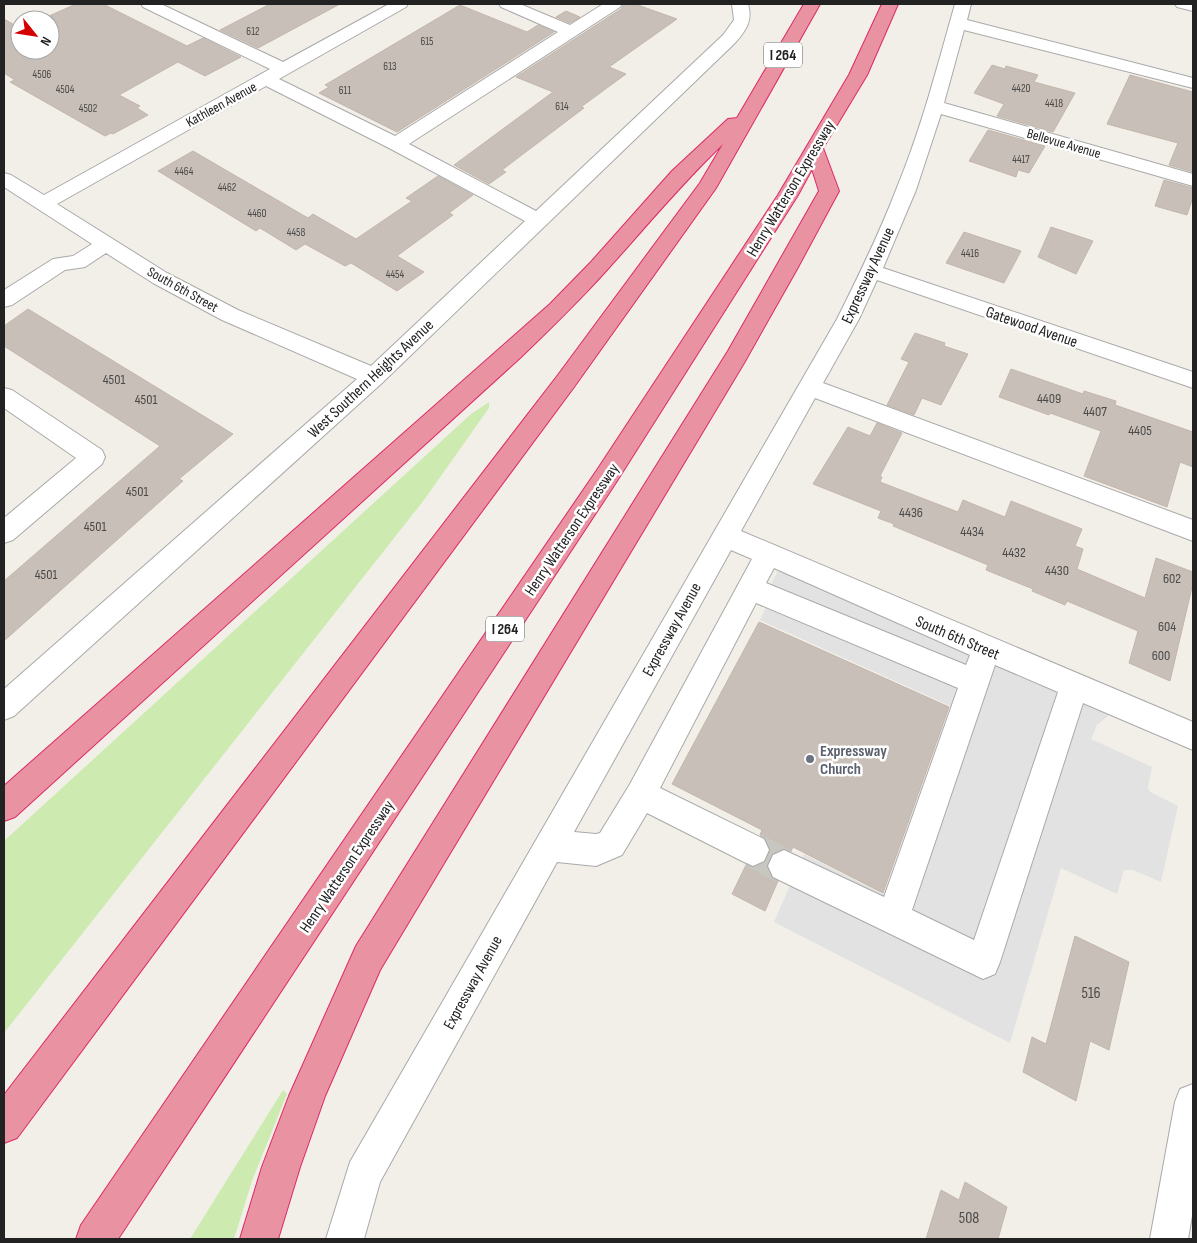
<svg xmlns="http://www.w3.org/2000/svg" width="1197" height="1243" viewBox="0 0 1197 1243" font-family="'Sofia Sans Condensed',sans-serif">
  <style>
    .grass { fill: #cdebb0 }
    .parking { fill: #e2e2e2 }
    .building { fill: #c7bfb8; stroke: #c4b6ab }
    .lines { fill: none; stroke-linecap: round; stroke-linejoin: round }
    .minor-tunnel { stroke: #c8c6c1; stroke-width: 35; stroke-dasharray: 35 18; stroke-linecap: butt }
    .minor-casing { stroke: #a9a9a9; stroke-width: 2 }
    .highway-casing { stroke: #dc2a67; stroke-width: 2 }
    .minor { fill: #fff; fill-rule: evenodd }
    .highway { fill: #e892a2; fill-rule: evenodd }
    .worship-dot { fill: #6b7280; stroke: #fff; stroke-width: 2 }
    .labels { text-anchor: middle; stroke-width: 5; stroke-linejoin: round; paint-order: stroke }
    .far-number-label { font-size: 11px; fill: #4b4948 }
    .far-street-label { font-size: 14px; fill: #222; stroke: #fff }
    .number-label { font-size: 14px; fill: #4b4948 }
    .shield { fill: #fff; stroke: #646464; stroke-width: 1 }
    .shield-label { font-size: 15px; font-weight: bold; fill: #222 }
    .street-label { font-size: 16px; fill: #222; stroke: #fff }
    .worship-label { font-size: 16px; font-weight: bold; fill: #5b616d; stroke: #fff; text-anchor: start }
    .near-number-label { font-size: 16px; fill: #4b4948 }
  </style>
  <rect width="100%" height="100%" fill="#f2efe9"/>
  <!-- grass -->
  <path class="grass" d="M489,402V408L424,500L4,1033V841L471,414Z
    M283,1090L287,1094L252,1181L234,1239H190Z"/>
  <!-- parking -->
  <path class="parking" d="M778,570L1109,715L1097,725L1091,739L1152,767L1148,788L1150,792L1178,806L1161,882L1133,870H1124L1117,894L1061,868L1010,1043L774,922L804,854L885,895L955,708L760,620L767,605L769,589Z"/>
  <!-- building -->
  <path class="building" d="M76,4H103L187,46L203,38L241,57L205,76L178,62L119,95L140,106L137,108L148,115L113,134L111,133L105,136L10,82L15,80L4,73V19L20,28V50H50V20H40Z
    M270,4H340L258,48L220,30Z
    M624,4H635L677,19L609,67L626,74L581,107L584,108L502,170L506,172L489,184L454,165L553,92L516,77L621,9Z
    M460,5L527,32L538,25L554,32L397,132L319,93L329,87L325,85Z
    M566,11L580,17L570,23L556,17Z
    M992,65L1005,69L1006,66L1038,75L1034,82L1075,93L1053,132L997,116L1004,104L974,93Z
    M1130,75L1193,92V172L1169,165L1178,143L1107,124Z
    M988,130L1045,146L1029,173L1018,170L1016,177L969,161Z
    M193,151L308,218L313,214L356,239L412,201L406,198L438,176L473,195L449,213L453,215L397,256L424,272L397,291L351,263L345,266L305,244L296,250L260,228L256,231L158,171Z
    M1164,180L1193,188V197L1187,215L1155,206Z
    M1051,227L1093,241L1076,274L1038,257Z
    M964,232L1021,251L1004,283L946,263Z
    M28,309L233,434L179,479L183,481L4,641V581L160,446L4,346V326Z
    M915,333L945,343L944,346L968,354L941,405L922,398L914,415L887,405L909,362L901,359Z
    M1011,369L1083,394L1084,391L1116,401L1115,405L1193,432V467L1180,462L1167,507L1084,476L1101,431L1050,413L1049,415L999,397Z
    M877,423L902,433L880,476L882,477L880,482L958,512L963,500L1005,517L1011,501L1082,529L1075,546L1083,549L1077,569L1145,598L1156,558L1193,572V583L1170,681L1129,663L1138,631L1067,601L1065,605L1032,591L1033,589L986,570L988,565L893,526L894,524L878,518L881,511L813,484L848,427L870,436Z
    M759,622L949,707L883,893L793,847L791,851L783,848L772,853L766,865L771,878L778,881L765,911L732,894L746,865L754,868L766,862L771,849L766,838L760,835L762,830L672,784Z
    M1075,936L1129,962L1109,1050L1090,1041L1076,1101L1023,1072L1032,1037L1046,1044Z
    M965,1182L1007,1207L998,1239H926L941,1190L959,1200Z"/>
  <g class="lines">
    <!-- minor-tunnel -->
    <path class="minor-tunnel" d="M753,850L784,866"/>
    <defs>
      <path id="minor" d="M141,4H161L283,62L389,4H408L406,7L279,79L395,136L558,32L501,7L499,4H520L570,25L603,4H622L620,7L409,144L536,211L723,35L734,20L732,4H748C753,21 746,30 735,43L382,383L14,716L4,720V689L357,379L222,320L153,283L106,253L85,267L65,270L12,305L4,307V290L53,259L73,256L92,244L4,187V173L11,175L44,195L270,69L143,7ZM266,86L389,148L525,221L371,366L238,310L167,273L57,204Z
        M955,4H971L967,20L1193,78V88L964,30L944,103L1193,174V186L941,114L916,190L883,268L1193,372V388L877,280L859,319L823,383L1193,520V541L815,398L741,531L1193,722V750L1083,703L1000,962L995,974L983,979L773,877L768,866L773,855L784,850L884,897L958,688L756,603L660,788L764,839L769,850L764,861L753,866L742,861L647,813L622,855L596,866L557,862L380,1182L364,1239H326L350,1162L837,319C858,277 879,234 896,190C921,130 937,67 955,4ZM731,550L752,559L630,784L600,833L596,834L574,832ZM774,568L970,655L966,665L766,583ZM995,665L1058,692L974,940L912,910Z
        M1175,4H1193V11L1177,7Z
        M4,388L12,390L102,450L105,457L102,464L13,540L4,543V518L76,458L4,408Z
        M1193,1084V1210L1188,1239H1150L1175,1102L1180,1089Z"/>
      <path id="highway" d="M804,4H820L716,188L574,387L17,1138L4,1143V1095L558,375L700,183L723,144C681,184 645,228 606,271C579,301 550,329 520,358L15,817L4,821V786L550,304L591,262L672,171L728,119L737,118Z
        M882,4H898L867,75L823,148L839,191L797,269L744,363L380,970L325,1096L300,1167L278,1239H240L262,1167L289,1096L356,946L728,351L819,191L812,169L798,195L615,484L118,1239H76L81,1225L597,470L778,195L849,75Z"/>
    </defs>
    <!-- minor casing -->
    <use href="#minor" class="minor-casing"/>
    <!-- highway casing -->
    <use href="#highway" class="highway-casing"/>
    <!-- minor -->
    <use href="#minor" class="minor"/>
    <!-- highway -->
    <use href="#highway" class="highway"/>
  </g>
  <!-- markers -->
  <circle class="worship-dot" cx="810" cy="759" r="5"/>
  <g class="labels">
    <!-- far-number labels -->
    <g class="far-number-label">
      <text x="253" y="35">612</text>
      <text x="427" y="45">615</text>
      <text x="390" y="70">613</text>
      <text x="42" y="78">4506</text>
      <text x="1021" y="92">4420</text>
      <text x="65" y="93">4504</text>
      <text x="345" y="94">611</text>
      <text x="1054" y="107">4418</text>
      <text x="562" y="110">614</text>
      <text x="88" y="112">4502</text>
      <text x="1021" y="163">4417</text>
      <text x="184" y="175">4464</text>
      <text x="227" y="191">4462</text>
      <text x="257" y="217">4460</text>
      <text x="296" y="236">4458</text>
      <text x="970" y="257">4416</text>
      <text x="395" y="278">4454</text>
    </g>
    <!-- far-street labels -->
    <g class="far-street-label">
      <text transform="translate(221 104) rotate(-29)" y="5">Kathleen Avenue</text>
      <text transform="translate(1064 143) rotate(16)" y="5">Bellevue Avenue</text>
      <text transform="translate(183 289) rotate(29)" y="5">South 6th Street</text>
    </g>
    <!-- number labels -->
    <g class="number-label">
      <text x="114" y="384">4501</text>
      <text x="1049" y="403">4409</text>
      <text x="146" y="404">4501</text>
      <text x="1095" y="416">4407</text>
      <text x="1140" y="435">4405</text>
      <text x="137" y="496">4501</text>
      <text x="911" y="517">4436</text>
      <text x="95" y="531">4501</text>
      <text x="972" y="536">4434</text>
      <text x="1014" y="557">4432</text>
      <text x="1057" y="575">4430</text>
      <text x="46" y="579">4501</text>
      <text x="1172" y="583">602</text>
      <text x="1167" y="631">604</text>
      <text x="1161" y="660">600</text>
    </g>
    <!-- shield labels -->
    <g class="shield">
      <rect x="764" y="42.5" width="38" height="25" rx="4"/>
      <rect x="486" y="616.5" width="38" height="25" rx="4"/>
    </g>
    <g class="shield-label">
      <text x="783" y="60">I 264</text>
      <text x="505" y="634">I 264</text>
    </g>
    <!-- street labels -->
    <g class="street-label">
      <text transform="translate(790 188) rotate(-59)" y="6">Henry Watterson Expressway</text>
      <text transform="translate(867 275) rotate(-65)" y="6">Expressway Avenue</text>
      <text transform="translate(1032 326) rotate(19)" y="6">Gatewood Avenue</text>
      <text transform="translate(370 378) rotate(-43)" y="6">West Southern Heights Avenue</text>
      <text transform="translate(571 529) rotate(-56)" y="6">Henry Watterson Expressway</text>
      <text transform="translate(671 629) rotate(-61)" y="6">Expressway Avenue</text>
      <text transform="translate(958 637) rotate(23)" y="6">South 6th Street</text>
      <text transform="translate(346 866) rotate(-56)" y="6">Henry Watterson Expressway</text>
      <text transform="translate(472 982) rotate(-61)" y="6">Expressway Avenue</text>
    </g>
    <!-- worship labels -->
    <g class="worship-label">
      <text x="820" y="756">Expressway<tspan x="820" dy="18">Church</tspan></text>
    </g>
    <!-- near-number labels -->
    <g class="near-number-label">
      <text x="1091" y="998">516</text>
      <text x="969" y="1223">508</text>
    </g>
  </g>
  <!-- border -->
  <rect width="1197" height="1243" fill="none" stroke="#222222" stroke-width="10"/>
  <!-- north arrow -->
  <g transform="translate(35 35) rotate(120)"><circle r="24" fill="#ffffff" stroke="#a7a7a7"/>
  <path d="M0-4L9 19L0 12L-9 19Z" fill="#d40000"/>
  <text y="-8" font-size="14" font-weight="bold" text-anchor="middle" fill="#222222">N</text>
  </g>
</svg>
